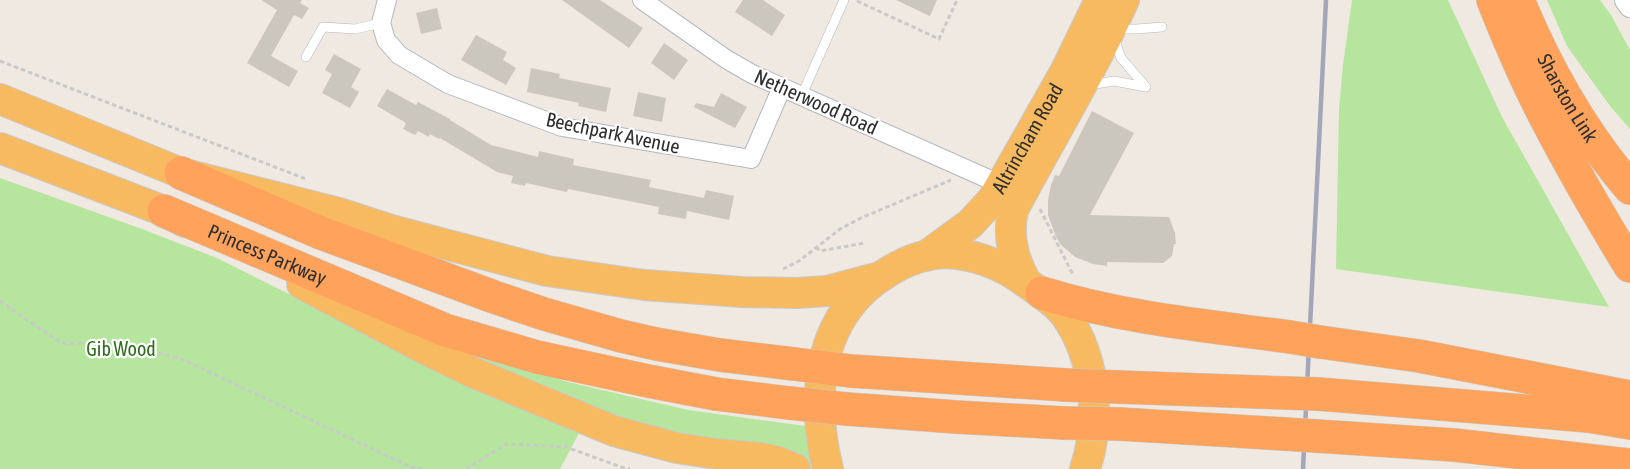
<svg xmlns="http://www.w3.org/2000/svg" width="1630" height="469" viewBox="0 0 1630 469" font-family="'Asap Condensed',sans-serif">
  <style>
    .green { fill: #b6e59e }
    .building { fill: #cbc7bf }
    .lines { fill: none; stroke-linecap: round; stroke-linejoin: round }
    .service-casing { stroke: #b4b7c1; stroke-width: 10 }
    .minor-casing { stroke: #b4b7c1; stroke-width: 20 }
    .tertiary-casing { stroke: #b4b7c1; stroke-width: 24 }
    .trunk-casing { stroke: #c9c9c9; stroke-width: 32 }
    .motorway-casing { stroke: #c9c9c9; stroke-width: 34 }
    .path { stroke: #c9c9c9; stroke-width: 3; stroke-dasharray: 4.5 3; stroke-linecap: butt }
    .service { stroke: #fff; stroke-width: 9 }
    .minor { stroke: #fff; stroke-width: 18 }
    .tertiary { stroke: #fff; stroke-width: 22 }
    .trunk { stroke: #f8ba60; stroke-width: 30 }
    .motorway { stroke: #ffa35c; stroke-width: 33 }
    .rail { stroke: #a3a6b8; stroke-width: 4.5 }
    .motorway-bridge-casing { stroke: #c9c9c9; stroke-width: 34; stroke-linecap: butt }
    .motorway-bridge { stroke: #ffa35c; stroke-width: 33 }
    .labels { text-anchor: middle; stroke-width: 4.5; stroke-linejoin: round; paint-order: stroke }
    .street-label { font-size: 20px; fill: #2e2e2e; stroke: #fff }
    .park-label { font-size: 20px; fill: #2c6e1b; stroke: #fff }
  </style>
  <rect width="100%" height="100%" fill="#efe9e1"/>
  <!-- green -->
  <path class="green" d="M1352,0H1448L1502,117L1609,307L1336,269L1339,110L1343,65Z
    M1547,0H1600L1611,15L1630,50V129L1610,106L1567,46Z
    M0,178L142,229L217,258L441,370L579,433L560,469H0Z
    M449,345L568,382L688,410L805,426L813,466L763,446L672,435L565,397L449,348Z"/>
  <!-- building -->
  <path class="building" d="M261,0H302L300,3L309,8L302,19L294,15L271,56L298,71L289,87L247,63L277,10Z
    M562,0H600L643,28L629,48Z
    M743,0H763L785,15L772,36L735,12Z
    M896,0H937L930,16Z
    M437,8L442,29L421,34L416,13Z
    M476,35L507,52L503,60L516,68L506,85L461,60Z
    M664,43L688,60L674,80L651,63Z
    M334,54L361,69L351,87L359,92L350,108L322,93L332,74L325,70Z
    M531,68L560,74L559,78L611,88L606,112L578,106L579,103L527,92Z
    M387,89L416,105L418,102L450,119V120L491,145L538,157L539,151L574,159L573,165L651,180L649,187L704,198L706,190L734,196L729,220L687,211L686,219L658,214L659,207L568,189L567,192L526,183L525,186L511,183L513,176L497,172L440,138L439,139L430,134L429,137L418,131L415,135L403,129L406,123L377,106Z
    M638,92L666,98L662,122L633,116Z
    M721,93L747,107L735,128L694,107L696,103L714,107Z
    M1092,111L1134,133L1090,215L1169,217L1175,233L1176,244H1174L1172,256L1163,263L1107,262V266L1093,264L1075,257L1061,245L1056,237L1048,215V200L1051,185L1055,175L1059,176Z"/>
  <g class="lines">
    <defs>
      <path id="service" d="M1115,29H1137L1162,27
        M306,57L323,27L355,29L381,23
        M1089,85L1114,81L1146,87L1121,58L1114,38
        M801,97L844,0"/>
      <path id="minor" d="M387,0L381,23L386,40L399,55L448,84L562,127L751,159L782,87
        M642,0L726,59L752,74L1002,185"/>
      <path id="tertiary" d="M1626,0L1630,6"/>
      <g id="trunk">
        <path d="M0,99L181,173L339,213L391,230L547,271L644,285L742,292L797,293L827,291L880,277"/>
        <path d="M0,148L164,211L185,222"/>
        <path id="s1" d="M926,256L970,224L993,199L1065,72L1100,0"/>
        <path d="M1026,282C1013,259 1007,236 1013,210C1050,140 1092,72 1124,0"/>
        <path d="M302,284L423,348L474,373L614,431L677,448L717,454L761,458L779,462L795,469"/>
        <path d="M828,469C810,396 817,314 888,272C909,259 933,251 957,254C981,257 1005,267 1024,281C1039,292 1055,301 1066,316C1096,359 1101,421 1085,469"/>
      </g>
      <g id="motorway">
        <path d="M1493,0C1510,43 1528,85 1550,126C1575,174 1602,220 1630,266"/>
        <path id="s2" d="M1518,0C1546,68 1582,132 1630,188"/>
        <path d="M181,173L321,233L494,297L544,314L621,336L656,344L720,355L794,364"/>
        <path id="s3" d="M164,211L445,330L537,357L648,381L716,394L789,403"/>
        <path d="M1042,293C1122,318 1207,326 1290,337"/>
        <path d="M1320,342L1419,356L1630,397"/>
        <path d="M851,371L1066,385"/>
        <path d="M1118,387L1287,393"/>
        <path d="M1318,394L1588,416L1630,423"/>
        <path d="M847,409L956,417L1064,423"/>
        <path d="M1119,424L1285,434"/>
        <path d="M1316,436L1454,445L1630,465"/>
      </g>
    </defs>
    <!-- service casing -->
    <use href="#service" class="service-casing"/>
    <!-- minor casing -->
    <use href="#minor" class="minor-casing"/>
    <!-- tertiary casing -->
    <use href="#tertiary" class="tertiary-casing"/>
    <!-- trunk casing -->
    <use href="#trunk" class="trunk-casing"/>
    <!-- motorway casing -->
    <use href="#motorway" class="motorway-casing"/>
    <!-- path -->
    <path class="path" d="M857,1L939,39L957,0
      M0,61L306,179
      M1040,209L1073,275
      M816,247L820,251L865,243
      M783,269L799,261L840,229L861,218L951,180
      M0,301L61,343L122,344L182,359L411,467L422,469
      M466,469L507,444L566,447L621,467L630,469"/>
    <!-- service -->
    <use href="#service" class="service"/>
    <!-- minor -->
    <use href="#minor" class="minor"/>
    <!-- tertiary -->
    <use href="#tertiary" class="tertiary"/>
    <!-- trunk -->
    <use href="#trunk" class="trunk"/>
    <!-- motorway -->
    <use href="#motorway" class="motorway"/>
    <!-- rail -->
    <path class="rail" d="M1303,469L1326,0"/>
    <defs>
      <path id="motorway-bridge" d="M1290,337L1320,342
        M794,364L851,371
        M1066,385L1118,387
        M1287,393L1318,394
        M789,403L847,409
        M1064,423L1119,424
        M1285,434L1316,436"/>
    </defs>
    <!-- motorway-bridge casing -->
    <use href="#motorway-bridge" class="motorway-bridge-casing"/>
    <!-- motorway-bridge -->
    <use href="#motorway-bridge" class="motorway-bridge"/>
  </g>
  <g class="labels">
    <!-- street labels -->
    <g class="street-label">
      <text dy="7" stroke="none"><textPath href="#s2" startOffset="110">Sharston Link</textPath></text>
      <text transform="translate(816 102) rotate(24)" y="7">Netherwood Road</text>
      <text transform="translate(613 133) rotate(12)" y="7">Beechpark Avenue</text>
      <text dy="7" stroke="none"><textPath href="#s1" startOffset="158">Altrincham Road</textPath></text>
      <text dy="7" stroke="none"><textPath href="#s3" startOffset="112">Princess Parkway</textPath></text>
    </g>
    <!-- park labels -->
    <g class="park-label">
      <text x="121" y="356">Gib Wood</text>
    </g>
  </g>
</svg>
